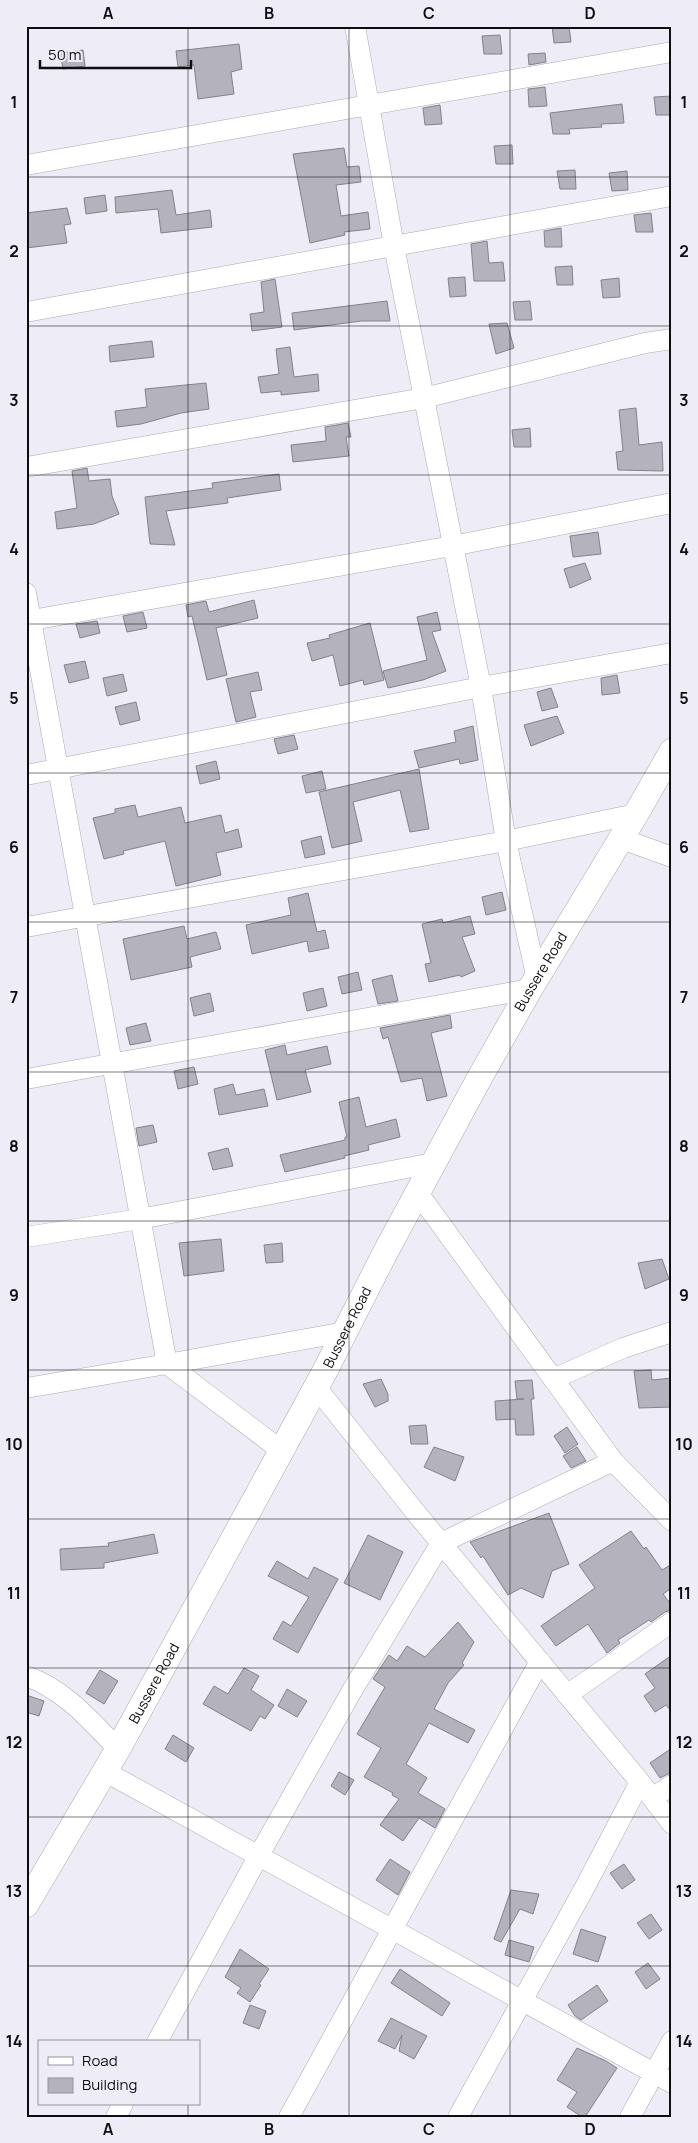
<svg xmlns="http://www.w3.org/2000/svg" width="698" height="2143" viewBox="0 0 698 2143" font-family="Manrope,sans-serif">
  <style>
    .building { fill: #b4b3bd; stroke: #82828b }
    .lines { fill: none; stroke-linecap: round; stroke-linejoin: round }
    .minor-casing { stroke: #aaa9b3; stroke-width: 21 }
    .major-casing { stroke: #aaa9b3; stroke-width: 26 }
    .minor { stroke: #fff; stroke-width: 20 }
    .major { stroke: #fff; stroke-width: 25 }
    .grid { fill: none; stroke: #0e0e11; stroke-width: 1; stroke-opacity: 0.55 }
    .labels { text-anchor: middle; stroke-width: 4; stroke-linejoin: round; paint-order: stroke }
    .street-label { font-size: 14px; fill: #0e0e11; stroke: #eeedf7 }
    .neatline { fill: none; stroke: #0e0e11; stroke-width: 2 }
    .grid-label { font-size: 16px; text-anchor: middle; font-weight: bold; fill: #0e0e11 }
  </style>
  <rect width="100%" height="100%" fill="#eeedf7"/>
  <!-- building -->
  <path class="building" d="M552,26H569L571,42L554,43Z
    M500,35L502,54H484L482,36Z
    M239,44L242,69L231,72L234,94L198,99L194,65L178,67L176,51Z
    M83,50L85,66L63,69L60,53Z
    M545,53L546,62L529,65L528,54Z
    M545,87L547,106L529,107L528,89Z
    M672,96V115H656L654,97Z
    M622,104L624,123L601,124L602,127L569,129L570,134H553L550,113Z
    M440,105L442,124L425,125L423,108Z
    M512,145L513,164H496L494,146Z
    M344,148L347,167L359,166L361,182L336,185L341,216L368,212L370,229L344,232L345,235L310,243L293,154Z
    M575,170L576,189H560L557,171Z
    M627,171L628,190L612,191L609,173Z
    M172,190L176,215L210,210L212,227L161,233L158,209L116,213L115,197Z
    M105,195L107,211L86,214L84,198Z
    M67,208L71,224L64,225L67,243L26,248V213Z
    M651,213L653,232H636L634,215Z
    M561,228L562,247H545L544,231Z
    M487,241L489,263L503,262L505,281H474L471,244Z
    M572,266L573,285H557L555,267Z
    M465,277L466,296L450,297L448,278Z
    M619,278L620,297L603,298L601,280Z
    M275,279L282,327L252,331L250,314L264,312L261,282Z
    M387,301L390,321H361L294,330L292,313Z
    M530,301L532,320H515L513,302Z
    M507,323L514,348L496,354L489,324Z
    M152,341L154,357L110,362L109,346Z
    M290,347L294,377L318,374L319,391L281,395V391L261,393L258,377L279,374L276,349Z
    M206,383L209,409L181,413L141,424L117,427L115,411L147,407L145,389Z
    M636,408L639,445L662,442L663,471L618,470L616,452L623,451L619,410Z
    M348,423L351,437H346L349,456L293,462L291,445L326,441L325,427Z
    M530,428L531,447H514L512,430Z
    M87,468L89,481L110,479L112,496L119,514L94,524L57,529L55,512L77,508L72,471Z
    M279,474L281,490L227,498L228,503L166,511L175,545L150,544L145,497L213,488L212,483Z
    M598,532L601,554L573,557L570,536Z
    M585,563L591,579L570,588L564,569Z
    M254,600L258,618L216,628L227,675L207,680L192,616L188,617L186,605L206,601L209,612Z
    M143,612L147,628L127,632L123,616Z
    M437,612L441,630L432,632L446,671L423,680L388,688L383,671L427,660L417,617Z
    M97,621L100,633L80,638L76,624Z
    M370,623L384,680L364,685L363,680L340,686L333,655L312,661L307,643L330,638L329,635Z
    M85,661L89,678L69,683L64,665Z
    M258,672L262,690L250,692L256,717L236,722L226,679Z
    M123,674L127,691L107,696L103,678Z
    M617,675L620,693L602,695L601,678Z
    M551,688L558,707L542,711L537,692Z
    M136,702L140,720L120,725L115,707Z
    M557,716L564,733L531,746L524,725Z
    M473,726L478,760L460,764L459,759L419,768L414,751L456,742L454,731Z
    M294,735L298,749L278,754L274,739Z
    M216,761L220,779L200,784L196,766Z
    M419,769L429,829L410,832L400,790L353,802L362,841L332,848L319,792Z
    M322,771L326,789L306,793L302,776Z
    M135,805L138,817L181,807L185,823L221,815L225,833L238,829L242,847L216,853L221,875L176,886L165,841L123,851L124,854L104,859L93,818L115,813V809Z
    M321,836L325,854L305,858L301,841Z
    M502,892L506,910L486,915L482,897Z
    M308,893L317,932L325,930L329,948L309,952L307,941L252,954L246,925L291,915L288,898Z
    M470,916L475,934L462,937L475,971L461,977L460,975L429,982L425,964L431,963L422,924L442,919L443,923Z
    M184,926L187,939L216,932L221,949L190,957L192,967L131,980L123,939Z
    M358,972L362,990L342,994L338,977Z
    M392,975L398,1001L378,1004L372,980Z
    M323,988L327,1006L307,1011L303,993Z
    M210,993L214,1011L194,1016L190,998Z
    M450,1015L452,1028L431,1033L447,1096L427,1101L422,1078L401,1082L388,1037L383,1039L380,1028Z
    M146,1023L151,1041L130,1045L126,1028Z
    M285,1045L287,1055L327,1046L331,1064L305,1070L311,1092L277,1100L265,1050Z
    M194,1067L198,1084L178,1089L174,1071Z
    M233,1084L236,1095L264,1089L268,1106L219,1115L214,1089Z
    M359,1097L366,1127L396,1119L400,1137L368,1145L369,1150L344,1156L345,1158L285,1172L280,1155L345,1140V1137H347L339,1102Z
    M153,1125L157,1142L139,1146L136,1128Z
    M228,1148L233,1166L213,1170L208,1153Z
    M221,1239L224,1271L184,1276L179,1243Z
    M282,1243L283,1262L266,1263L264,1245Z
    M662,1259L669,1279L645,1289L638,1263Z
    M651,1370L652,1380L672,1378V1407L639,1408L634,1371Z
    M381,1379L388,1394V1401L375,1407L363,1384Z
    M532,1380L534,1399H531L534,1435H516L515,1419L496,1420L495,1401L524,1399H517L515,1381Z
    M426,1425L428,1444H411L409,1426Z
    M567,1427L578,1444L565,1453L554,1436Z
    M434,1447L464,1457L455,1481L424,1467Z
    M577,1447L586,1461L571,1468L563,1456Z
    M549,1513L569,1564L552,1571L543,1598L521,1588L508,1595L483,1556L481,1558L470,1542Z
    M631,1531L644,1549L646,1547L662,1570L672,1564V1588L663,1594L672,1606V1610L665,1612L651,1622L649,1620L618,1640L620,1643L607,1653L588,1624L556,1646L541,1626L595,1588L579,1565Z
    M154,1534L158,1553L104,1563V1568L61,1570L60,1549L109,1546L108,1543Z
    M368,1535L403,1552L380,1600L344,1583Z
    M277,1561L308,1579L314,1567L338,1579L298,1653L273,1639L283,1621L291,1626L309,1597L268,1576Z
    M458,1622L474,1642L462,1663L464,1665L448,1683L434,1709L475,1730L468,1743L429,1723L406,1764L427,1778L418,1793L445,1809L435,1828L419,1818L403,1841L380,1825L399,1799L392,1795L393,1793L364,1777L381,1748L357,1734L385,1687L373,1679L389,1655L397,1661L407,1646L425,1657Z
    M672,1655V1712L666,1705L655,1712L644,1696L655,1688L645,1674Z
    M244,1668L259,1676L251,1690L274,1705L265,1719L260,1716L251,1731L203,1704L214,1686L228,1694Z
    M100,1670L118,1681L104,1704L86,1693Z
    M287,1689L307,1701L297,1717L278,1706Z
    M26,1695L44,1701L39,1716L26,1712Z
    M173,1735L194,1748L186,1762L165,1749Z
    M672,1748V1772L660,1778L650,1763Z
    M339,1772L354,1780L345,1795L331,1786Z
    M390,1859L410,1872L398,1895L376,1880Z
    M624,1864L635,1880L622,1889L610,1873Z
    M511,1890L539,1894L533,1914L520,1909L501,1942L494,1939Z
    M651,1914L662,1930L649,1939L637,1923Z
    M581,1929L606,1937L598,1962L573,1954Z
    M509,1940L534,1947L529,1962L505,1955Z
    M240,1949L269,1969L259,1984L261,1985L250,2002L237,1993L241,1988L225,1977Z
    M648,1963L660,1979L646,1989L635,1972Z
    M400,1969L450,2003L442,2016L391,1983Z
    M597,1985L608,2001L581,2020L575,2016L568,2005Z
    M250,2005L266,2011L259,2029L243,2023Z
    M391,2018L427,2036L414,2059L399,2051L402,2035L395,2049L378,2041Z
    M577,2048L606,2061L617,2068L585,2117H582L567,2107L577,2092L557,2080Z"/>
  <g class="lines">
    <defs>
      <path id="minor" d="M355,26L394,246L481,687L506,841L537,979
        M26,165L672,52
        M26,312L672,196
        M26,467L424,398L645,343L672,339
        M26,593L167,1364L345,1332
        M26,621L452,546L672,503
        M26,775L481,687L672,653
        M622,839L672,857
        M26,927L506,841L636,814
        M26,1079L530,989
        M418,1193L613,1461
        M26,1237L140,1219L433,1163
        M553,1379L623,1348L672,1332
        M316,1387L416,1513L640,1782L672,1824
        M26,1388L167,1364L282,1451
        M26,1676C64,1689 91,1721 118,1749
        M567,1695L672,1622
        M104,1771L672,2083
        M652,1798L672,1785
        M157,2042L259,1855L353,1689L441,1543L613,1461L672,1521
        M116,2117L123,2104
        M289,2117L540,1661
        M458,2117L585,1887L640,1782
        M630,2117L672,2041"/>
      <g id="major">
        <path id="s1" d="M26,1905L118,1749L260,1490L326,1369L385,1253L480,1077L530,989L636,814L672,751"/>
      </g>
    </defs>
    <!-- minor casing -->
    <use href="#minor" class="minor-casing"/>
    <!-- major casing -->
    <use href="#major" class="major-casing"/>
    <!-- minor -->
    <use href="#minor" class="minor"/>
    <!-- major -->
    <use href="#major" class="major"/>
  </g>
  <!-- grid -->
  <path class="grid" d="M188,26V2042M349,26V2117M510,26V2117M26,177H672M26,326H672M26,475H672M26,624H672M26,773H672M26,922H672M26,1072H672M26,1221H672M26,1370H672M26,1519H672M26,1668H672M26,1817H672M26,1966H672M188,2104V2117"/>
  <g class="labels">
    <!-- street labels -->
    <g class="street-label">
      <text dy="5" stroke="none"><textPath href="#s1" startOffset="1066">Bussere Road</textPath></text>
      <text dy="5" stroke="none"><textPath href="#s1" startOffset="661">Bussere Road</textPath></text>
      <text dy="5" stroke="none"><textPath href="#s1" startOffset="256">Bussere Road</textPath></text>
    </g>
  </g>
  <!-- border -->
  <rect width="698" height="2143" fill="none" stroke="#eeedf7" stroke-width="55"/>
  <!-- legend -->
  <rect x="38" y="2040" width="162" height="65" fill="#eeedf7" stroke="#94949b"/>
  <rect x="48" y="2057" width="25" height="8" fill="#ffffff" stroke="#94949b"/>
  <text x="82" y="2066" font-size="15" fill="#0e0e11">Road</text>
  <rect x="48" y="2078" width="25" height="15" fill="#b4b3bd" stroke="#94949b"/>
  <text x="82" y="2090" font-size="15" fill="#0e0e11">Building</text>
  <!-- scale -->
  <path d="M40 60v8h151v-8" fill="none" stroke="#0e0e11" stroke-width="2.5"/>
  <text x="48" y="60" font-size="15" fill="#0e0e11" stroke="#eeedf7" stroke-width="4" paint-order="stroke">50 m</text>
  <rect x="28" y="28" width="642" height="2088" class="neatline"/>
  <g class="grid-label">
    <text x="108" y="19">A</text>
    <text x="269" y="19">B</text>
    <text x="429" y="19">C</text>
    <text x="590" y="19">D</text>
    <text x="14" y="108">1</text>
    <text x="684" y="108">1</text>
    <text x="14" y="257">2</text>
    <text x="684" y="257">2</text>
    <text x="14" y="406">3</text>
    <text x="684" y="406">3</text>
    <text x="14" y="555">4</text>
    <text x="684" y="555">4</text>
    <text x="14" y="704">5</text>
    <text x="684" y="704">5</text>
    <text x="14" y="853">6</text>
    <text x="684" y="853">6</text>
    <text x="14" y="1003">7</text>
    <text x="684" y="1003">7</text>
    <text x="14" y="1152">8</text>
    <text x="684" y="1152">8</text>
    <text x="14" y="1301">9</text>
    <text x="684" y="1301">9</text>
    <text x="14" y="1450">10</text>
    <text x="684" y="1450">10</text>
    <text x="14" y="1599">11</text>
    <text x="684" y="1599">11</text>
    <text x="14" y="1748">12</text>
    <text x="684" y="1748">12</text>
    <text x="14" y="1897">13</text>
    <text x="684" y="1897">13</text>
    <text x="14" y="2047">14</text>
    <text x="684" y="2047">14</text>
    <text x="108" y="2135">A</text>
    <text x="269" y="2135">B</text>
    <text x="429" y="2135">C</text>
    <text x="590" y="2135">D</text>
  </g>
</svg>
